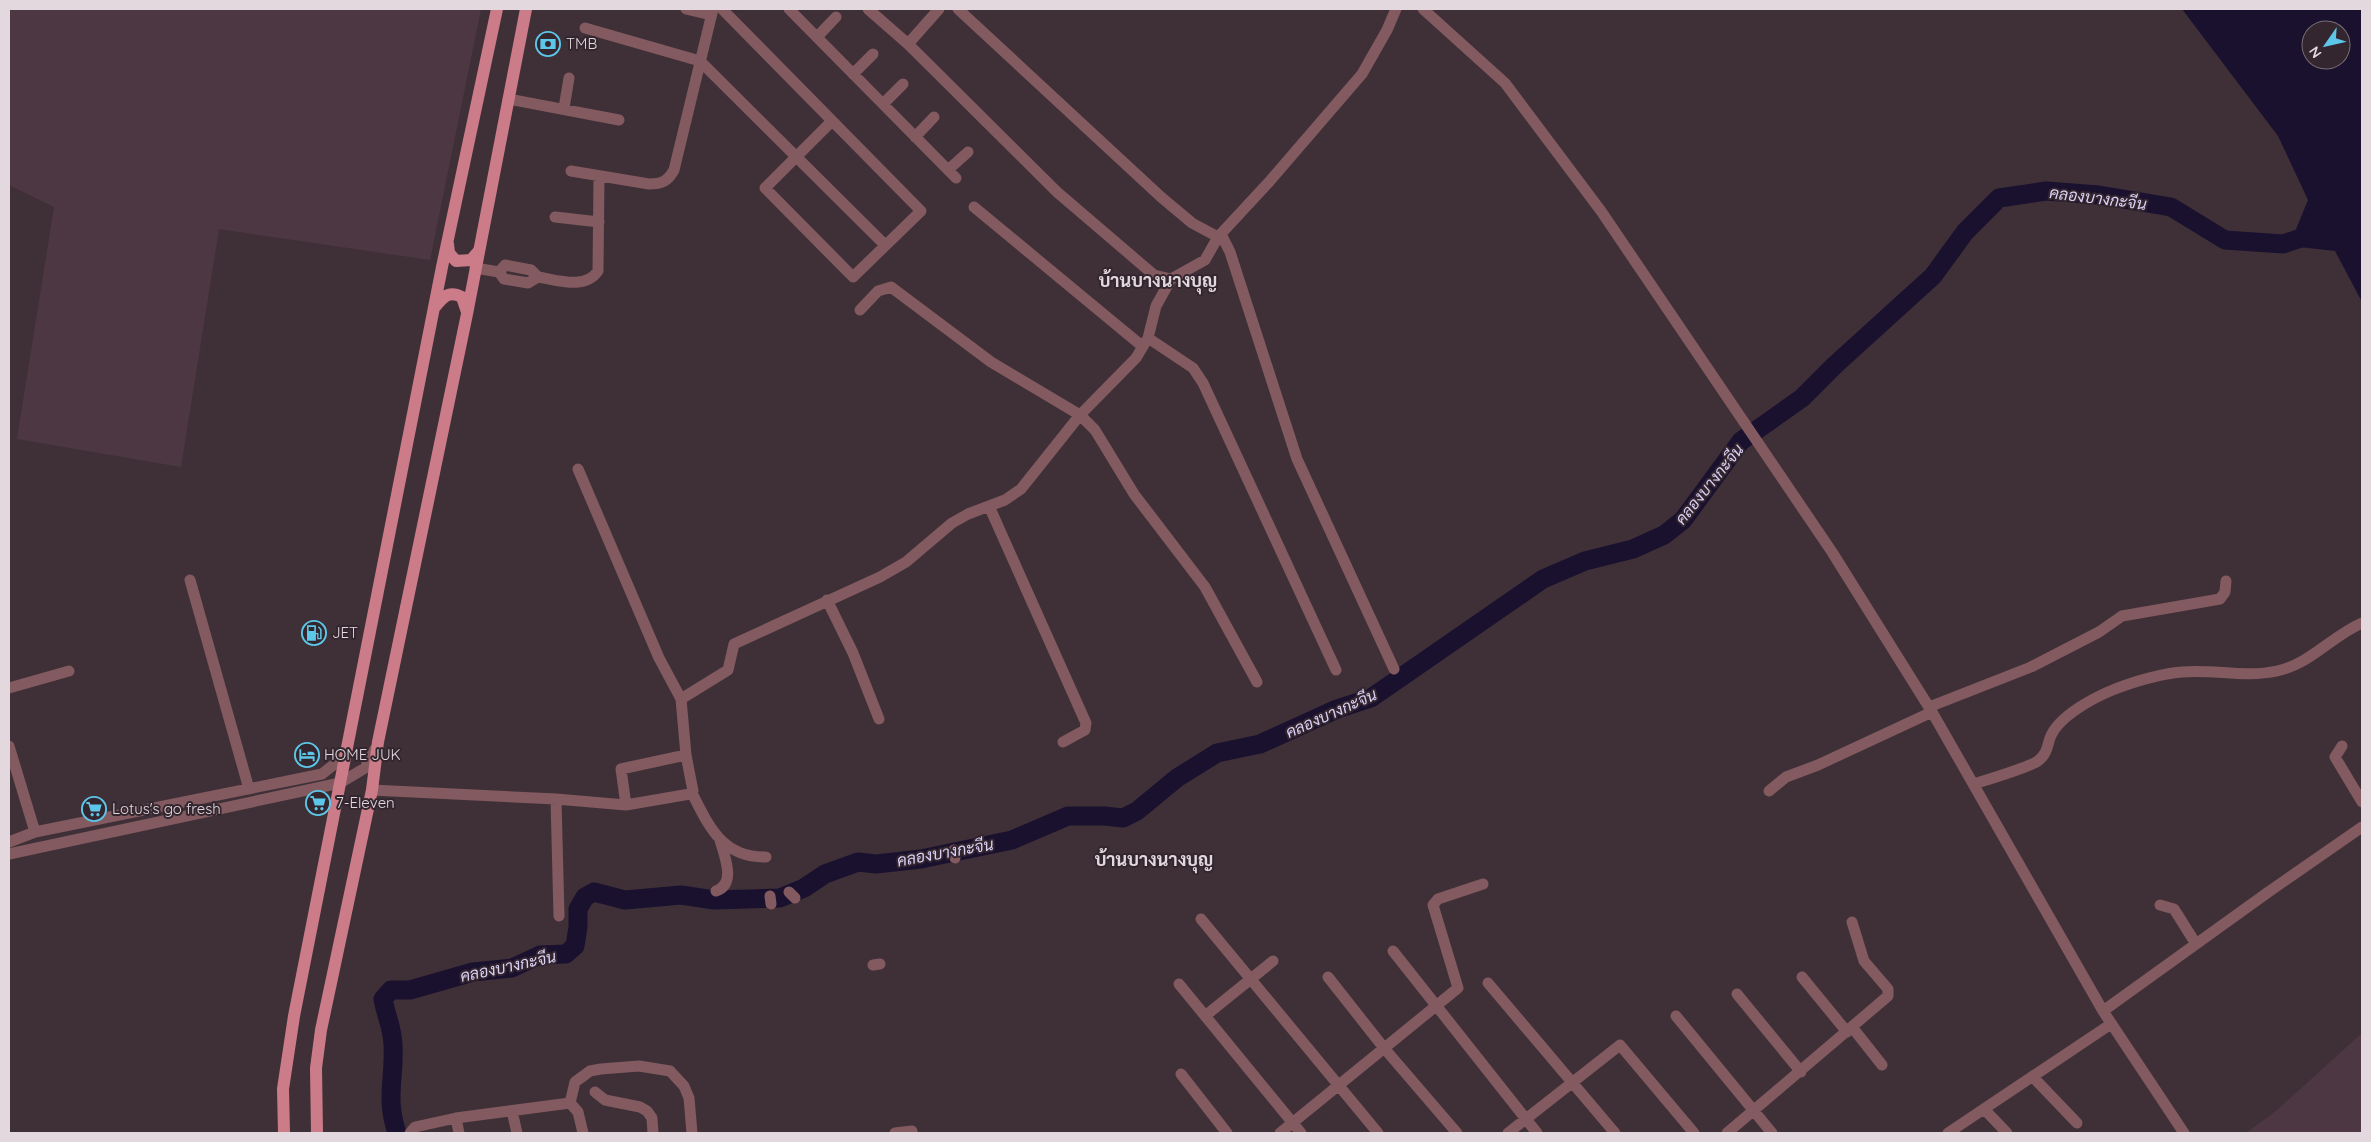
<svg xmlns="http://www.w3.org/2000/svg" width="2371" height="1142" viewBox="0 0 2371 1142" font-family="Quicksand,Sarabun,sans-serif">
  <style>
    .built { fill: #4d3743 }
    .water { fill: #1a112f; fill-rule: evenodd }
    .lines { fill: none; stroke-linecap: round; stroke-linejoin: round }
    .river { stroke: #1a112f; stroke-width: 19 }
    .minor { stroke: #825a60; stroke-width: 11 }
    .primary { stroke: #cc7c89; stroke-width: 12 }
    .labels { text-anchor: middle; stroke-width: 4; stroke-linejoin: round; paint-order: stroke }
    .poi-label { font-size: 15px; fill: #e2d8dd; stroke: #34262e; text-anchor: start }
    .water-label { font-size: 16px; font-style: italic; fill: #d9d1f7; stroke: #34262e }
    .quarter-label { font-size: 18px; font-weight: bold; fill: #e2d8dd; stroke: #34262e }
  </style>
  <rect width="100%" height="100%" fill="#3f3038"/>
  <!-- built -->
  <path class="built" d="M9,9H481L430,260L219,229L181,467L17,439L54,207L9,185Z
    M2362,1033V1133H2246L2276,1111Z"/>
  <!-- water -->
  <path class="water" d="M2182,9H2362V302L2335,251L2299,247L2294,234L2308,200L2278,136ZM2311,30H2341V60H2311Z"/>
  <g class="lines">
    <!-- river -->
    <path class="river" d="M397,1133C385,1097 395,1079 393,1044C392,1026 386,1016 383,999L391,990H410L473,972L512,968L540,955L566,954L575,946L578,927V909L585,897L594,892L625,900L681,895L714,900L780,898L804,888L825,874L858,862L876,864L921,859L1012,840L1068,816H1104L1123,818L1137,811L1177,778L1217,753L1260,744L1337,709L1371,698L1543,579L1585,561L1633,549L1664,535L1683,520L1741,441L1802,398L1835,365L1933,276L1965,232L1999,198L2046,191L2099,195L2171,207L2225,240L2283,244L2322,231L2362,207"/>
    <!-- minor -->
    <path class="minor" d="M686,9L711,15
      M722,9L921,211L853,277L765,188L832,121
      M789,9L956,178
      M868,9L908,44L1057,192L1154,275L1171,279
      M958,9L1161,197L1192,223L1218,237
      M1423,9L1505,83L1601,211L1832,552L1932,712L2103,1011L2184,1133
      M585,28L700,61L885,245
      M817,37L836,17
      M908,44L939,9
      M853,74L873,54
      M508,99L619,120
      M883,104L903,84
      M564,108L569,78
      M915,137L934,117
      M948,170L968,152
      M571,171L649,184C662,184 668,181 674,170L713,9
      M974,207L1142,346
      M555,217L599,222
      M1221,234L1230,252L1297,459L1394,669
      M475,268L499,272L504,279L528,283L538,277L531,270L505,265L499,272
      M538,277C558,280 585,290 598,271L599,176
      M860,310L878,291L891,287L991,362L1080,415L1095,430L1134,494L1205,587L1257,682
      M1148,338L1193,368L1203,383L1336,670
      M989,506L1086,723L1085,730L1063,742
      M190,580L249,789
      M827,600L853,653L879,719
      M9,688L69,671
      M681,699L728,670L734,644L880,577L906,562L952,523L968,514L1005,500L1021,489L1080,415L1136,358L1148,338L1156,306L1171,279L1205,260L1218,237L1269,182L1362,74L1387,30L1396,9
      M1929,707L2031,667L2099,632L2122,616L2220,599L2225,592L2226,581
      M9,746L35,832
      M2342,746L2335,757L2362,802
      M1974,784C1989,779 2027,768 2038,761C2047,754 2047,747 2050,738C2058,716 2095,697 2115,689C2136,681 2159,674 2182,672C2213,669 2245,678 2277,671C2310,664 2332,636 2362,623
      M372,790L556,799L626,805L690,794L693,791L686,755L681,699L659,658L578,469
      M1769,791L1786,777L1818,765L1932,712
      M692,793C709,827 723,858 766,857
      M556,799L559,916
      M626,805L621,769L686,755
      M9,842L35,832L322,774L346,755
      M954,850L955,858
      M9,854L340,783L365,768L375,749
      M716,891C737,884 724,855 720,840
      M789,892L795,898
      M770,896L771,904
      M2160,905L2174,909L2196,944
      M1201,919L1378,1133
      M1393,951L1537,1133
      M873,965L880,964
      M1328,977L1384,1048L1457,1133
      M1802,977L1847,1032
      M1488,983L1615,1133
      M1179,984L1301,1133
      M1737,994L1801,1072
      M2103,1011L2267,893L2362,827
      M1205,1016L1273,961
      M1676,1016L1772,1133
      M1852,1027L1882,1065
      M1181,1074L1227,1133
      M2033,1077L2077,1123
      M595,1092L605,1100L640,1107L647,1111L652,1118L653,1133
      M570,1103L575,1082L590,1071L601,1069L639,1066L670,1071L684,1086L689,1098L692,1133
      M1984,1109L2007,1133
      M512,1111L517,1133
      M456,1118L459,1133
      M410,1133L415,1127L456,1118L570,1103L578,1112L583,1133
      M895,1133L912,1131
      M1280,1133L1458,988L1433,905L1438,899L1483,884
      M1508,1133L1620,1045L1694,1133
      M1727,1133L1888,996V989L1864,961L1852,922
      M1948,1133L2111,1024"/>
    <!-- primary -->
    <path class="primary" d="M448,244L449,253L456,261L471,260L478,252
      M434,308C443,297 448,290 462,297L467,312
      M284,1133L283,1089L294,1016L442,267L497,9
      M317,1133L316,1068L321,1030L372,790L378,742L467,314L526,9"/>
  </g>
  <!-- icons -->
  <defs>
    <symbol id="bank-ring" viewBox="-11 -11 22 22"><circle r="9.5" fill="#34262e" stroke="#5cc7e8" stroke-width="1.5"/><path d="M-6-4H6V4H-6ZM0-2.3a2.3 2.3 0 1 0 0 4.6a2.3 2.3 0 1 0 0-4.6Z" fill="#5cc7e8"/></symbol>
    <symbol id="fuel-ring" viewBox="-11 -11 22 22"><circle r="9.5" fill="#34262e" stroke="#5cc7e8" stroke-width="1.5"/><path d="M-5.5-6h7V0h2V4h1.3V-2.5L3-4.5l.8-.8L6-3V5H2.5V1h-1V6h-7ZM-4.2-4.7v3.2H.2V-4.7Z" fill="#5cc7e8"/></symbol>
    <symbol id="hotel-ring" viewBox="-11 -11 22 22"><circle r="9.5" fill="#34262e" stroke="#5cc7e8" stroke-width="1.5"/><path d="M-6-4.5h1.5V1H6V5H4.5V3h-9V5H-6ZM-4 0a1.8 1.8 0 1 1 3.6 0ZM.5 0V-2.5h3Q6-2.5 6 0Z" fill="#5cc7e8"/></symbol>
    <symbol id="supermarket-ring" viewBox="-11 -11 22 22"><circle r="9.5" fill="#34262e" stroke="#5cc7e8" stroke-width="1.5"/><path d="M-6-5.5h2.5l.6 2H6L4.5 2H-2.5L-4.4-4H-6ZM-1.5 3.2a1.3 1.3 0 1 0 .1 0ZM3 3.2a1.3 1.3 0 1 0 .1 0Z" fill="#5cc7e8"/></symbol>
  </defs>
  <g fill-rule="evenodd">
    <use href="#bank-ring" x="534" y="30" width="28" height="28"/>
    <use href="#fuel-ring" x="300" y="619" width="28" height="28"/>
    <use href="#hotel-ring" x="293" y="741" width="28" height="28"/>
    <use href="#supermarket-ring" x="304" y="789" width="28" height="28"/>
    <use href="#supermarket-ring" x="80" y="795" width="28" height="28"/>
  </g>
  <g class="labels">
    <!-- poi labels -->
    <g class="poi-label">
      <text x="566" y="49">TMB</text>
      <text x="332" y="638">JET</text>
      <text x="324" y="760">HOME JUK</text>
      <text x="336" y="808">7-Eleven</text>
      <text x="112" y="814">Lotus's go fresh</text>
    </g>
    <!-- water labels -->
    <g class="water-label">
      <text transform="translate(2098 198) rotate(7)" y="6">คลองบางกะจีน</text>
      <text transform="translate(1709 484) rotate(-51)" y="6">คลองบางกะจีน</text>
      <text transform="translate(1331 713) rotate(-24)" y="6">คลองบางกะจีน</text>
      <text transform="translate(945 852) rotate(-10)" y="6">คลองบางกะจีน</text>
      <text transform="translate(508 966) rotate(-12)" y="6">คลองบางกะจีน</text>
    </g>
    <!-- quarter labels -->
    <g class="quarter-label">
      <text x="1158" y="287">บ้านบางนางบุญ</text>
      <text x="1154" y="866">บ้านบางนางบุญ</text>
    </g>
  </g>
  <!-- border -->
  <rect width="2371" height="1142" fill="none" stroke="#e2d8dd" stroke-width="20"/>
  <!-- north arrow -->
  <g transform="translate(2326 45) rotate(236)"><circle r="24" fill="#34262e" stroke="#7a6d74"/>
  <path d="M0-4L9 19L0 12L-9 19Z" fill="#5cc7e8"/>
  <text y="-8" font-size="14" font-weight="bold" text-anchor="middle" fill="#e2d8dd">N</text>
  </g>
</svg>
